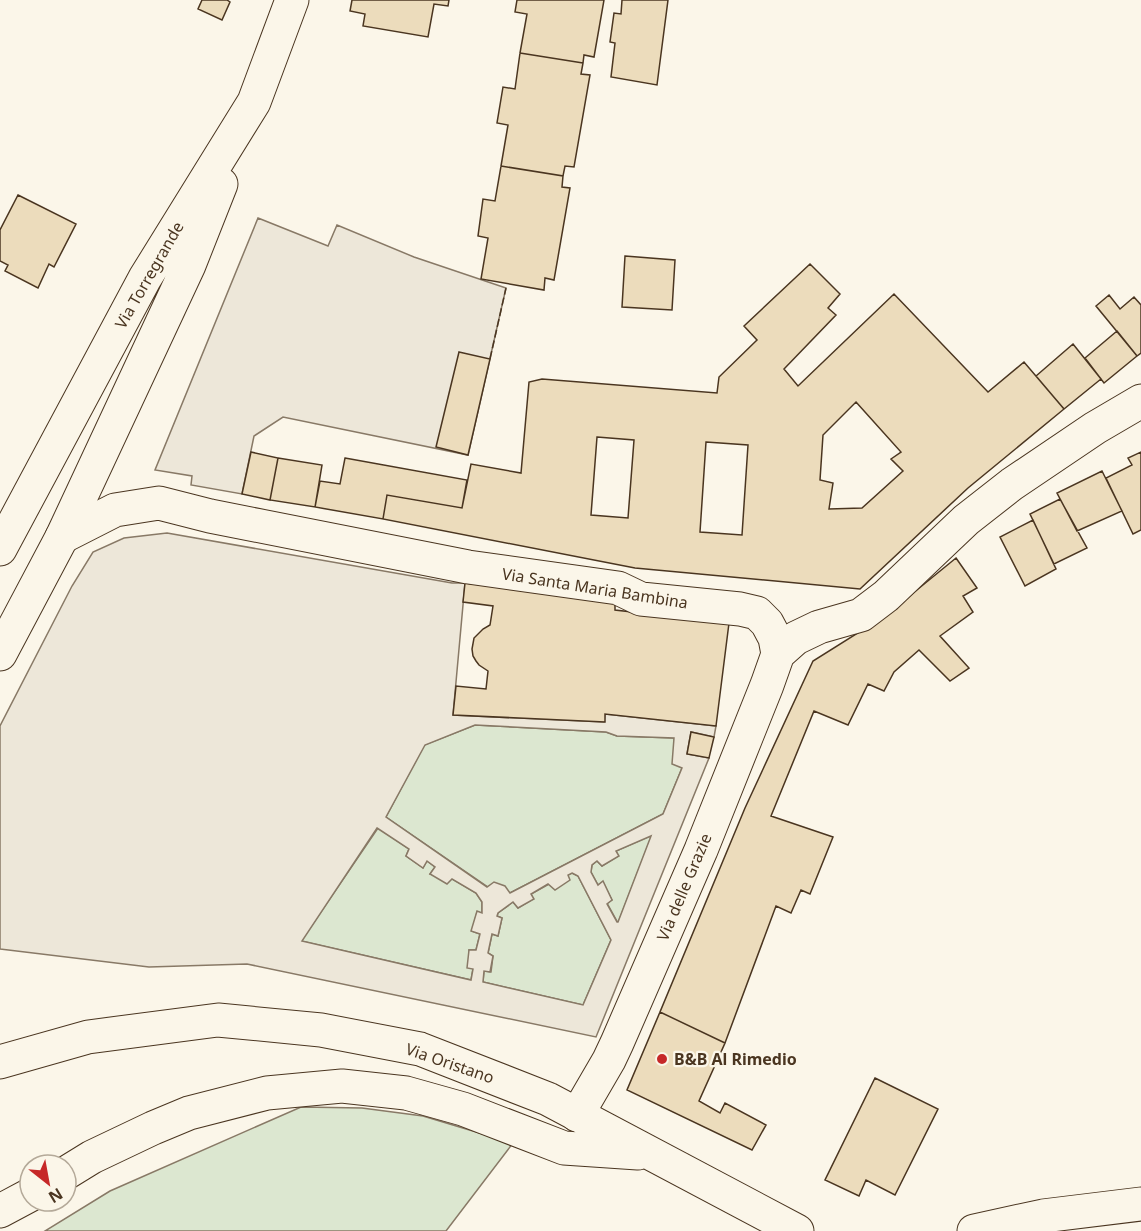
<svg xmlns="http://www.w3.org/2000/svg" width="1141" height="1231" viewBox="0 0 1141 1231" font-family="'Noto Sans',sans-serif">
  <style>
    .green { fill: #dce7d0; stroke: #887966; stroke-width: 1.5 }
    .parking { fill: #ede7d9; stroke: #887966; stroke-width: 1.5; fill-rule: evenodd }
    .building { fill: #ecdcbc; stroke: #4a3520; stroke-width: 1.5; fill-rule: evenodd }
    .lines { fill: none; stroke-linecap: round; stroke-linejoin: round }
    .street-casing { stroke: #4a3520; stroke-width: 35 }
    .secondary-casing { stroke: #4a3520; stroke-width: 35 }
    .primary-casing { stroke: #4a3520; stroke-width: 35 }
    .street { stroke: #fbf6e9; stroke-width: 33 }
    .secondary { stroke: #fbf6e9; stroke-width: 33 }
    .primary { stroke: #fbf6e9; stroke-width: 33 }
    .fence { stroke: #4a3520; stroke-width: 1.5; stroke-dasharray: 8 3; stroke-linecap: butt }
    .poi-dot { fill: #c62828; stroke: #fbf6e9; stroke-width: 2 }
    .labels { text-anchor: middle; stroke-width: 4.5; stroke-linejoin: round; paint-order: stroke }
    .street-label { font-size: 16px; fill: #4a3520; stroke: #fbf6e9 }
    .poi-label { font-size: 16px; font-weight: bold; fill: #4a3520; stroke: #fbf6e9; text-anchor: start }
  </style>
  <rect width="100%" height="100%" fill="#fbf6e9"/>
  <!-- green -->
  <path class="green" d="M475,725L606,732L617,736L674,738L682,768L663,814L510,893L488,887L386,817L424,745Z
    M378,828L409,849L406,856L423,868L427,861L435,867L430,874L451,878L476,893L482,902V913L477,912L472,931L480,934L476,950H469L473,969L471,980L301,941Z
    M652,835L618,923L607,903L612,900L603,882L598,885L591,872L592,865L597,861L602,866L618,856L616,851Z
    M572,873L578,876L611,940L583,1005L483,982L484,971L491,972L493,956L488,953L492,934L498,936L502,918L497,916L498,913L513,902L518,908L533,899L531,894L549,884L555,889L568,875Z
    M301,1107L362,1108L423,1116L513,1143L446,1231H45L110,1191Z"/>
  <!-- parking -->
  <path class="parking" d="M258,218L328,246L337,225L414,257L506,288L468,455L283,417L254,436L242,494L191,485L192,476L155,470Z
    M167,533L452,583H465L453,715L604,722L605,714L716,726L714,737L691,732L687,754L709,758L596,1037L247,964L149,967L0,949V726L72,586L93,552L124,538ZM475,725L606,732L617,736L674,738L672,764L682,768L663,814L510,893L505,886L494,882L487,887L386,817L425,745ZM377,828L409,849L406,856L423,868L427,861L435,867L430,874L447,884L452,879L476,893L482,902V913L477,911L471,931L480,934L476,950H469L467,968L473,969L471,980L302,941ZM651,836L618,922H617L607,904L612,900L603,881L598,885L591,872L592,865L597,861L602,866L619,856L616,851ZM572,873L578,876L611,940L583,1005L483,982L484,971L490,972L493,956L488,953L492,934L498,936L502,918L497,916L498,913L513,902L518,908L534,899L531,894L548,884L555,890L570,880L568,875Z"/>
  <!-- building -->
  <path class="building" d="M202,0H227L230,2L222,20L198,9Z
    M352,0H449L448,6L434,4L428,37L363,26L365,14L350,11Z
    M517,0H604L594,57L584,55L583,63L520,53L527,14L515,12Z
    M622,0H668L657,85L611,77L615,43L610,42L614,13L621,14Z
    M520,53L583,63L581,74L590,75L574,167L565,166L563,176L501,166L508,125L497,123L503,87L515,89Z
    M501,166L563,176L562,187L570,188L554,280L545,278L544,290L481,279L488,238L478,236L483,199L495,201Z
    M18,195L76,224L54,267L49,264L38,288L5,271L8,265L0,261V230Z
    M625,256L675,260L672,310L622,307Z
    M810,264L840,294L828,308L836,315L784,369L798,386L894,294L988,392L1024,362L1064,409L968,488L860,589L635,568L383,519L387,495L462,508L471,464L521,473L529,382L542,379L717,393L719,377L757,340L744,326ZM856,402L901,452L891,459L903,471L862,508L829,509L833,483L820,480L823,435ZM597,437L634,440L628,518L591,515ZM706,442L748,445L742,535L700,532Z
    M1109,295L1120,309L1134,297L1141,305V353L1137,356L1096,306Z
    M1117,331L1137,356L1104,383L1085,358Z
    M1073,344L1101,379L1064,409L1036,376Z
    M459,352L490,359L468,455L436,447Z
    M251,452L278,458L270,500L242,494Z
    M1141,452V530L1133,534L1106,478L1132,465L1128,458Z
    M278,458L322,465L315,507L270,500Z
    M345,458L467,480L462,508L387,495L383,519L315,507L320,481L340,484Z
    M1102,471L1122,511L1077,531L1057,493Z
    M1060,499L1087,548L1054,564L1030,514Z
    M1033,520L1056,569L1025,586L1000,537Z
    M956,558L977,588L963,596L973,612L940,636L969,668L950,681L919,650L894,672L884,691L868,684L848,725L814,711L771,816L833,837L810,894L801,890L791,913L776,906L725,1043L660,1012L745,808L813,661L885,616Z
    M465,583L615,600V610L729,623L716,726L605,714V722L453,715L456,686L486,689L488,671L479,665L476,661L473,656L472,649L474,638L483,629L490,625L493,606L463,602Z
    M691,732L714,737L709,758L687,754Z
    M660,1012L725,1043L699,1101L720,1113L725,1103L766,1125L752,1150L627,1090Z
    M875,1078L938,1109L895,1195L866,1180L859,1196L825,1180Z"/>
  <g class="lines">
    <defs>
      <path id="street" d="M62,537L115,510L159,503L210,516L468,567L618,588L641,599L740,609L757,613L767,623L775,638L778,654
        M577,1115L609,1060L617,1043L701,850L767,685L778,654L796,638L819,627L861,615L886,596L966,520L1012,484L1095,428L1141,401
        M974,1231L1043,1216L1141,1204"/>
      <path id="secondary" d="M0,549L145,278L254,102L292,0
        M0,654L62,537L189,265L221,184"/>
      <path id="primary" d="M0,1062L88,1037L218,1020L321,1030L420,1049L548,1099L797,1231
        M66,1173L92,1157L153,1128L189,1113L267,1093L342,1086L406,1093L463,1109L564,1148L638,1153
        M0,1211L30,1195"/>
    </defs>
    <!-- street casing -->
    <use href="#street" class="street-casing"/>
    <!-- secondary casing -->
    <use href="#secondary" class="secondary-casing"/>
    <!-- primary casing -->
    <use href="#primary" class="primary-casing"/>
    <!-- street -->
    <use href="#street" class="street"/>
    <!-- secondary -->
    <use href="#secondary" class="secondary"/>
    <!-- primary -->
    <use href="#primary" class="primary"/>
    <!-- fence -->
    <path class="fence" d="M490,359L506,288"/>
  </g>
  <!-- markers -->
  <circle class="poi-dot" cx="662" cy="1059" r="6"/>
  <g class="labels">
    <!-- street labels -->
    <g class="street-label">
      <text transform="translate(149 275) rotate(-60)" y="6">Via Torregrande</text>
      <text transform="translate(595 588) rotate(9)" y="6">Via Santa Maria Bambina</text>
      <text transform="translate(684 887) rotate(-67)" y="6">Via delle Grazie</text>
      <text transform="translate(450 1063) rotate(19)" y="6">Via Oristano</text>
    </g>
    <!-- poi labels -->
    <g class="poi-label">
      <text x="674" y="1065">B&amp;B Al Rimedio</text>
    </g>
  </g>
  <!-- north arrow -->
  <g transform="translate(48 1183) rotate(149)"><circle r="28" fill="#fbf6e9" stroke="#b4a999" stroke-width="1.5"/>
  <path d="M0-4.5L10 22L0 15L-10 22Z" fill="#c62828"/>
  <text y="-9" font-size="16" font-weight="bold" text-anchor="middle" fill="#4a3520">N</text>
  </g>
</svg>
